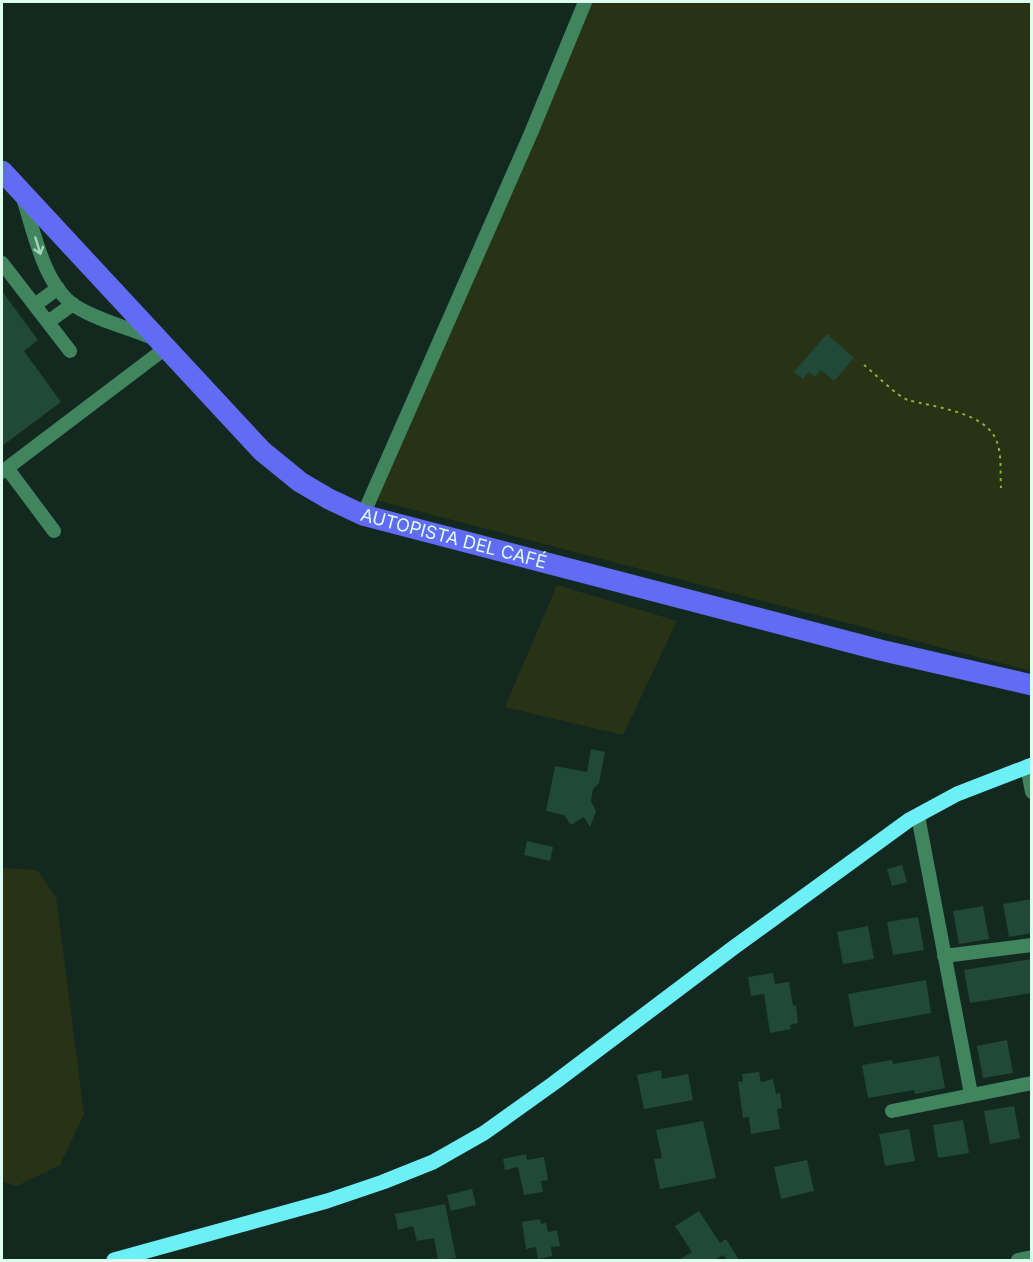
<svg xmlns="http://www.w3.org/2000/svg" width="1033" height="1262" viewBox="0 0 1033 1262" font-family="Inter,sans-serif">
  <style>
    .green { fill: #283316 }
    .building { fill: #204939 }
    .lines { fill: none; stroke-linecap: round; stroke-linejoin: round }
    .path { stroke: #89b43a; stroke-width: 2; stroke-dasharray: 3 4.5; stroke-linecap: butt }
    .minor { stroke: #41855f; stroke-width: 14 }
    .major { stroke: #6cf0f5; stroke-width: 15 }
    .highway { stroke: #616bf4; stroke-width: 21 }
    .oneway { stroke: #a6d3bc }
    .labels { text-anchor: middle; stroke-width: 4.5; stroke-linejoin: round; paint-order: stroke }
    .street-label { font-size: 18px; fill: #ddfdee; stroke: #132920 }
  </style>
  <rect width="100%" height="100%" fill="#132920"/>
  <!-- green -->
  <path class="green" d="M591,2H1031V671L376,500Z
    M557,585L677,621L623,735L505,707Z
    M2,868L37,870L56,897L84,1114L60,1165L17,1186L2,1182Z"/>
  <!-- building -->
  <path class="building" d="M2,291L38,340L24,351L61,402L2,446Z
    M827,334L854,358L834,381L821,370L815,377L809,372L803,379L794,372Z
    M591,749L605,752L599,783L593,789L591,801L596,811L590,827L584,817L571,825L564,815L546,811L555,766L587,772Z
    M527,841L553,847L550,861L524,855Z
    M902,865L907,882L892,886L887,869Z
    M1032,899V933L1009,937L1003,904Z
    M983,906L989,939L959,944L953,911Z
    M918,917L924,950L893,955L887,922Z
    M868,926L874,959L843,964L837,932Z
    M1032,959V993L970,1003L964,970Z
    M773,973L775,984L789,982L793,1006L796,1005L798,1023L790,1025L791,1029L770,1033L764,994L751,996L748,977Z
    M926,980L931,1013L854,1027L848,994Z
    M1007,1040L1013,1073L983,1078L977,1046Z
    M939,1056L945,1088L915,1094L914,1090L868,1098L862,1065L892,1060L893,1064Z
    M661,1070L662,1079L688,1074L693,1100L644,1109L637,1075Z
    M759,1072L761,1082L773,1079L776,1094L780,1093L782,1108L777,1109L780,1129L751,1134L749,1117L743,1118L738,1082L743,1081L742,1074Z
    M1014,1106L1020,1138L990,1144L984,1111Z
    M963,1120L969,1153L938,1158L933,1125Z
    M703,1121L716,1178L660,1189L654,1159L662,1158L656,1130Z
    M909,1129L915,1161L885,1166L879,1134Z
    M526,1154L527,1160L544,1157L548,1180L541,1181L543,1192L524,1195L518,1167L505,1170L503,1159Z
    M807,1160L814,1191L781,1199L774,1167Z
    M472,1189L476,1205L451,1211L447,1195Z
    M445,1204L456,1258L438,1260L434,1238L417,1241L413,1226L398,1230L395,1214Z
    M699,1211L720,1243L726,1239L739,1260H727L723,1255L714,1260H679L692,1252L675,1226Z
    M540,1219L541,1224L546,1223L548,1232L557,1230L560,1246L551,1247L552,1256L538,1259L536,1247L526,1249L522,1222Z"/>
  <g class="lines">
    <!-- path -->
    <path class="path" d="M864,365C874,373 898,397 908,400C933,407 987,412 997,442C1002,455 1000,474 1001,488"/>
    <!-- minor -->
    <path class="minor" d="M23,198C34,232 44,285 75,306C99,321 127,327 153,338
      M2,263L70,351
      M35,305L58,288
      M48,322L73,304
      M7,468L54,531
      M2,472L167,347
      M363,515L531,133L585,2
      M1027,766L1032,792
      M918,816L971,1094
      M944,956L1032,945
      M892,1111L1032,1083
      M1018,1260L1032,1257"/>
    <!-- major -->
    <path class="major" d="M114,1260L327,1201L383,1182L433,1162L484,1133L554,1083L733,948L909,820L957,794L1032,765"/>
    <!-- highway -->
    <path class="highway" id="s1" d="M2,171L262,451L300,482L329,499L363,515L880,650L1032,685"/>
  </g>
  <!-- one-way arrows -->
  <defs><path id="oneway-shaft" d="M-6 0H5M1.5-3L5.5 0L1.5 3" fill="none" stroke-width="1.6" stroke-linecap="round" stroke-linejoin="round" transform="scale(1.5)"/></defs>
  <use class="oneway" href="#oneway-shaft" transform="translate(38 246) rotate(73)"/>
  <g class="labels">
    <!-- street labels -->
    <g class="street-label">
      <text dy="6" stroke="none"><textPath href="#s1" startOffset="596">AUTOPISTA DEL CAFÉ</textPath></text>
    </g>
  </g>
  <!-- border -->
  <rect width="1033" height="1262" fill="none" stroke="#ddfdee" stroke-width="6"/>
</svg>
